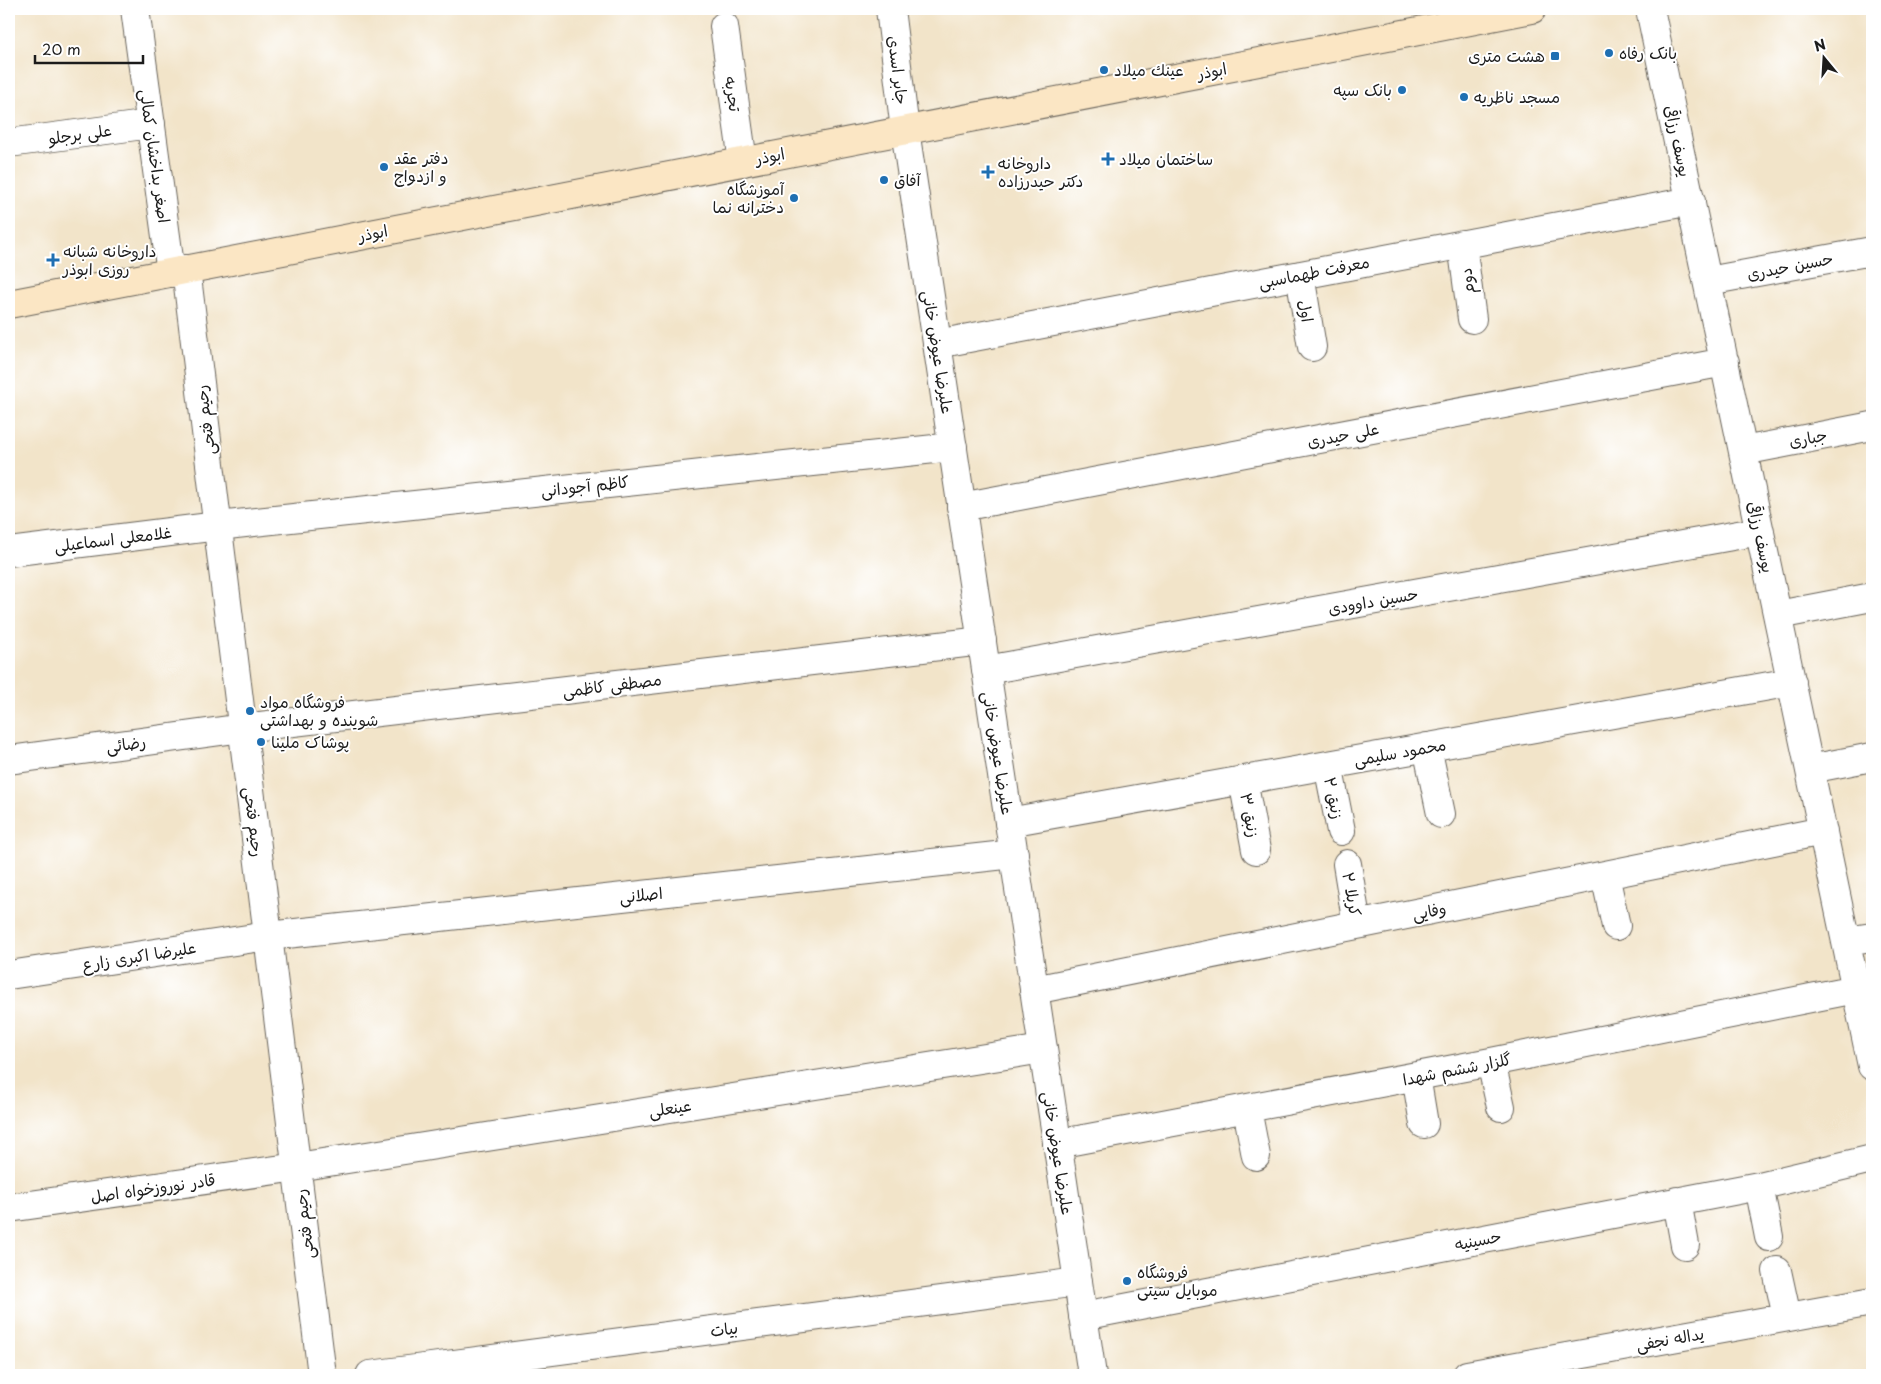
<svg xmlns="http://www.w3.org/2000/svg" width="1881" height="1384" viewBox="0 0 1881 1384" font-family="'Playpen Sans','Playpen Sans Arabic',sans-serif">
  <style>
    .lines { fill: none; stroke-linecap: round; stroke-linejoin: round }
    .minor-casing { stroke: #676259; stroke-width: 30 }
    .tertiary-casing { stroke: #676259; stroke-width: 30 }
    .secondary-casing { stroke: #676259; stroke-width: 30 }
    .minor { stroke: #fff; stroke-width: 28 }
    .tertiary { stroke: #fff; stroke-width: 28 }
    .secondary { stroke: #fbe6c4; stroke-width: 28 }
    .poi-dot { fill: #1f6fb2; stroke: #fff; stroke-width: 2 }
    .labels { text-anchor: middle; stroke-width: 4; stroke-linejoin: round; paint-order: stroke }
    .poi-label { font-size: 16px; fill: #1c1c1c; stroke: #fff; text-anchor: start }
    .street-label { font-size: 16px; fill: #1c1c1c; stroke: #fff }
  </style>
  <rect width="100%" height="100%" fill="#fff"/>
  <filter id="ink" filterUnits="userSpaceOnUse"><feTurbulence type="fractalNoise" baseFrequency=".02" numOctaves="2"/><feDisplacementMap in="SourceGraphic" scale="10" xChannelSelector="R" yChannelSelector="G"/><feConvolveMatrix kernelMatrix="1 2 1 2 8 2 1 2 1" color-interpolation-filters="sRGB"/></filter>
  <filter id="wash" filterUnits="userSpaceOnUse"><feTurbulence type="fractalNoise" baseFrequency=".0096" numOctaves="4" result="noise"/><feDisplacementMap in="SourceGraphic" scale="20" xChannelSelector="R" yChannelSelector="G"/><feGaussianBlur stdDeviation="1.12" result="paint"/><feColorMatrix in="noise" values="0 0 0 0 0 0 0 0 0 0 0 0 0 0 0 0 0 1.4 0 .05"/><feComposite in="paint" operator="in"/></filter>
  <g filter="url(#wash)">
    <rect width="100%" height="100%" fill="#f2e4c9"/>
  </g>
  <g filter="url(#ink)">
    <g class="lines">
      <defs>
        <path id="minor" d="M1650,9L1872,1066
          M724,26L743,162
          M9,143L151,124
          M1462,244L1472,319
          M1300,275L1312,347
          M1708,281L1872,251
          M937,344L1691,201
          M1743,451L1872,426
          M961,507L1725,362
          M9,552L218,526L953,447
          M1778,615L1872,597
          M986,670L1760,531
          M1427,747L1441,814
          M9,760L243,728L982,641
          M1328,765L1341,831
          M1810,769L1872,757
          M1243,780L1256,850
          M1009,822L1792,682
          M1347,864L1357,925
          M1605,875L1616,926
          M1846,941L1872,937
          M9,975L268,936L1014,854
          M1034,990L1823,831
          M1491,1062L1501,1107
          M1416,1076L1424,1124
          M1247,1109L1256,1156
          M1057,1144L1491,1062L1856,989
          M1759,1186L1769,1237
          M1677,1201L1685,1245
          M9,1208L297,1167L1043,1049
          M1777,1271L1787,1317
          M1083,1316L1759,1186L1872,1159
          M370,1375L1078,1282
          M1467,1375L1872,1302"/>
        <path id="tertiary" d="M135,9L171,273
          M890,9L905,130L1092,1375
          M186,269L322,1375"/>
        <path id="secondary" d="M9,304L1532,9"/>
      </defs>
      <!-- minor casing -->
      <use href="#minor" class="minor-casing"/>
      <!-- tertiary casing -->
      <use href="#tertiary" class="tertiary-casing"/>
      <!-- secondary casing -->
      <use href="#secondary" class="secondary-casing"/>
      <!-- minor -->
      <use href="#minor" class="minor"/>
      <!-- tertiary -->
      <use href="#tertiary" class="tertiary"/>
      <!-- secondary -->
      <use href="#secondary" class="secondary"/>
    </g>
  </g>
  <!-- markers -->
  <g class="poi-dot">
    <circle cx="1609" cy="53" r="5"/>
    <rect x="1550" y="51" width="10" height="10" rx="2.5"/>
    <circle cx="1104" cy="70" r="5"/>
    <circle cx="1402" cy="90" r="5"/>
    <circle cx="1464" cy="97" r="5"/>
    <path d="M1105.5 151.5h5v5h5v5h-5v5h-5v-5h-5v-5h5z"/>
    <circle cx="384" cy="167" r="5"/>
    <path d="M985.5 164.5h5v5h5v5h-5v5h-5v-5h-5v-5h5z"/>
    <circle cx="884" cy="180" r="5"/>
    <circle cx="794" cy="198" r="5"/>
    <path d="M50.5 252.5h5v5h5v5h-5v5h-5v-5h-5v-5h5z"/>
    <circle cx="250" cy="711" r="5"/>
    <circle cx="261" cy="742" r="5"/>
    <circle cx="1127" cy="1281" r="5"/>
  </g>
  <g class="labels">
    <!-- poi labels -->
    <g class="poi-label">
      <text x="1619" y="59">بانک رفاه</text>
      <text x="1545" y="62" text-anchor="end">هشت متری</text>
      <text x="1114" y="76">عينك ميلاد</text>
      <text x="1392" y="96" text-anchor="end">بانک سپه</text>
      <text x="1474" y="103">مسجد ناظریه</text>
      <text x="394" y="164">دفتر عقد<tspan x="394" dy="18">و ازدواج</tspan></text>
      <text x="1119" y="165">ساختمان میلاد</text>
      <text x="998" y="169">داروخانه<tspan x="998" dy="18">دکتر حیدرزاده</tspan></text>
      <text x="894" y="186">آفاق</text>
      <text x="784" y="195" text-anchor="end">آموزشگاه<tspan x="784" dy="18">دخترانه نما</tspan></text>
      <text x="63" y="257">داروخانه شبانه<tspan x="63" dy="18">روزی ابوذر</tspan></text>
      <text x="260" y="708">فروشگاه مواد<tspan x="260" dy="18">شوینده و بهداشتی</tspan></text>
      <text x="271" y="748">پوشاک ملینا</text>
      <text x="1137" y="1278">فروشگاه<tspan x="1137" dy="18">موبایل سیتی</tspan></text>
    </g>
    <!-- street labels -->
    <g class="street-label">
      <text transform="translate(898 70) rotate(83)" y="6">جابر اسدی</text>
      <text transform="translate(1212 71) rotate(-11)" y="6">ابوذر</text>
      <text transform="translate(733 94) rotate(82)" y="6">تجربه</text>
      <text transform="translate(80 134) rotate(-8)" y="6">علی برجلو</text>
      <text transform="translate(1678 141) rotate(78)" y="6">یوسف رزاقی</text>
      <text transform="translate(155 156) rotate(82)" y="6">اصغر بداخشان کمالی</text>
      <text transform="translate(770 156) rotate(-11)" y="6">ابوذر</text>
      <text transform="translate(373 233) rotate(-11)" y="6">ابوذر</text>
      <text transform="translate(1790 266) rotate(-11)" y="6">حسین حیدری</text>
      <text transform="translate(1314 272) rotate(-11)" y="6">معرفت طهماسبی</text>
      <text transform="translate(1467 281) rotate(-97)" y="6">دوم</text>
      <text transform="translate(1306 311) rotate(81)" y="6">اول</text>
      <text transform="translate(938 352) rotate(81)" y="6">علیرضا عیوض خانی</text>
      <text transform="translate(205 420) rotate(-97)" y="6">رحیم فتحی</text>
      <text transform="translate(1343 435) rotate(-11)" y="6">علی حیدری</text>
      <text transform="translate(1808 438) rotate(-11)" y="6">جباری</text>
      <text transform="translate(585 486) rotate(-6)" y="6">کاظم آجودانی</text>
      <text transform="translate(1761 537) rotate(78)" y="6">یوسف رزاقی</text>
      <text transform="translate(113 539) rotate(-7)" y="6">غلامعلی اسماعیلی</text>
      <text transform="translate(1373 601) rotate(-10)" y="6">حسین داوودی</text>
      <text transform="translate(612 685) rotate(-7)" y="6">مصطفی کاظمی</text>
      <text transform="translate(126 744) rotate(-8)" y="6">رضائی</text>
      <text transform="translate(1400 752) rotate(-10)" y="6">محمود سلیمی</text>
      <text transform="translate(998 753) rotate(81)" y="6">علیرضا عیوض خانی</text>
      <text transform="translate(1334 798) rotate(79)" y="6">زنبق ۲</text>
      <text transform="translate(1250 815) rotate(80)" y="6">زنبق ۳</text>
      <text transform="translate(254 822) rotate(83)" y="6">رحیم فتحی</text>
      <text transform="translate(1352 894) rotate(80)" y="6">کربلا ۲</text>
      <text transform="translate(641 895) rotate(-6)" y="6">اصلانی</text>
      <text transform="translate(1429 911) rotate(-11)" y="6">وفایی</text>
      <text transform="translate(139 956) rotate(-9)" y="6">علیرضا اکبری زارع</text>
      <text transform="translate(1457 1069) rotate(-11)" y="6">گلزار ششم شهدا</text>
      <text transform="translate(670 1108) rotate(-9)" y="6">عینعلی</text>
      <text transform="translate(1058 1153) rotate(81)" y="6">علیرضا عیوض خانی</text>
      <text transform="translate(153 1188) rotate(-8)" y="6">قادر نوروزخواه اصل</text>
      <text transform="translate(304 1224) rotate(-97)" y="6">رحیم فتحی</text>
      <text transform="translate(1478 1240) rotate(-11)" y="6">حسینیه</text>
      <text transform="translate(724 1329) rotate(-7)" y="6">بیات</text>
      <text transform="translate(1670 1339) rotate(-10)" y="6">یداله نجفی</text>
    </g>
  </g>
  <!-- margin -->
  <rect width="1881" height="1384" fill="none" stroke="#fff" stroke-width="30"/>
  <!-- north arrow -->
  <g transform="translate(1824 58) rotate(342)" stroke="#ffffff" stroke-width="4" paint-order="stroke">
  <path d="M0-4L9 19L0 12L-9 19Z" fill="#1c1c1c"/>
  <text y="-8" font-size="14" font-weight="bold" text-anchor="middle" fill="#1c1c1c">N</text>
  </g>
  <!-- scale -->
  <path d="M35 55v8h108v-8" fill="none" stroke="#1c1c1c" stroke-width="2.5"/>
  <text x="42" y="55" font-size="15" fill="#1c1c1c" stroke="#ffffff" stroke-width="4" paint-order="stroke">20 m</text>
</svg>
